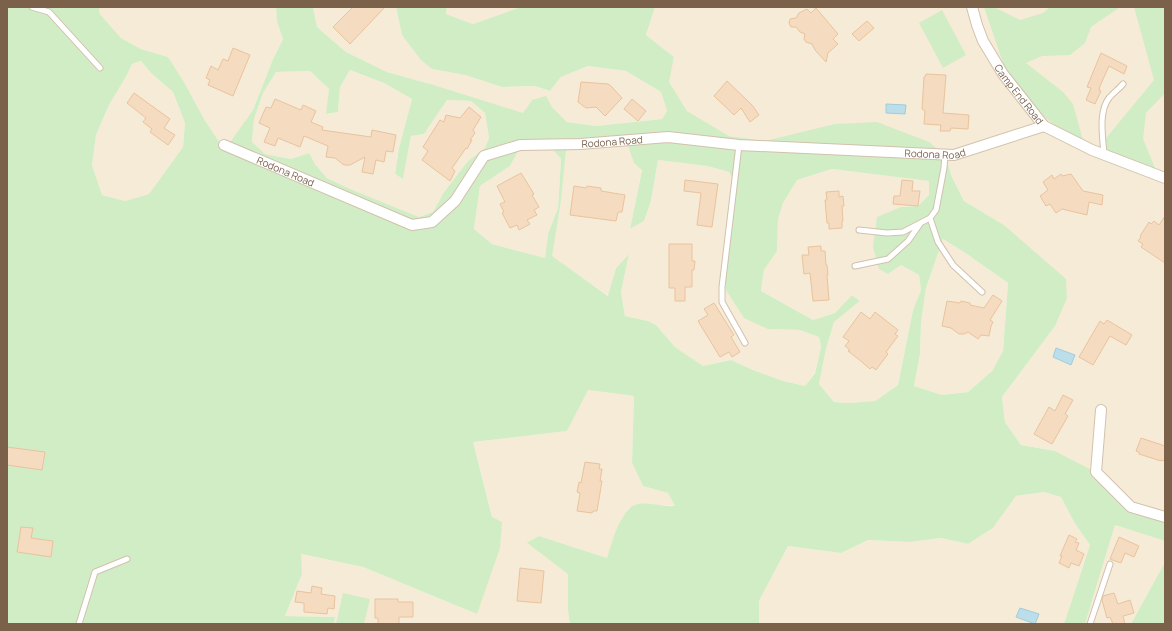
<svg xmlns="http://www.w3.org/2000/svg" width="1172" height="631" viewBox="0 0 1172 631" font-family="Manrope,sans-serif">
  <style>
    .residential { fill: #f6ebd7 }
    .green { fill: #d1edc6; fill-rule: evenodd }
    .water { fill: #bbdeea; stroke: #a1ccdc }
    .building { fill: #f5dbbf; stroke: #e9c39e }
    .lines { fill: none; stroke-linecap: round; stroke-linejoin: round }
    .lane-casing { stroke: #d2c1ad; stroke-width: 7 }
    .street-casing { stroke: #d2c1ad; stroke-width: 12 }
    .lane { stroke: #fff; stroke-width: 5 }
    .street { stroke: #fff; stroke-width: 10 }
    .labels { text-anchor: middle; stroke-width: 3; stroke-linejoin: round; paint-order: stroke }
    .street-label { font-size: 10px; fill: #7b614a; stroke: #fffbf1 }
  </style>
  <rect width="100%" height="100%" fill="#fef8e9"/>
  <!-- residential -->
  <path class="residential" d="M99,7H276L277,22L283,39L273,59L253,110L231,142L220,143L204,119L184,82L168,57L141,49L121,38L100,14Z
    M313,7H396L402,35L432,69L465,75L502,87L535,86L550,91L561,77L588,66L626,71L661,92L667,111L662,119L596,126L567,122L552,107L532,100L523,114L434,85L387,72L346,52L317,27Z
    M447,7H521L473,24L446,14Z
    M655,7H1165V517L1131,507L1096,472L1055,451L1021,445L1005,422L1002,397L1055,326L1004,225L964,201L952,177L945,155L795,135L765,141L729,136L687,111L668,82L674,57L646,35Z
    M141,61L151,73L173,92L185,123L183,147L149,194L125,201L102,195L92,165L96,135L109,105L127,75L132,64Z
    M350,70L384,83L412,99L399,148L395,174L403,179L411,136L424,134L447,100L471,101L485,113L489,138L485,148L468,161L444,192L433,212L419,217L348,188L327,178L315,164L309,153L291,159L265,154L252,142L254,119L263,93L276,72L310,71L329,89L327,114L338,112L340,87Z
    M626,139L642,169L630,229L644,221L651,201L658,160L707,166L729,172L736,185L733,214L768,329L800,330L819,337L821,347L815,372L805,386L783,381L753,370L731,360L703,366L675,347L656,325L648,321L625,316L621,292L629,254L616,268L609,296L551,256L561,201L566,151L580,144Z
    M520,145H549L561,159L558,208L548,234L545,258L492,244L474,229L480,186L510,166Z
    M832,169L930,181L929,195L918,206L901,207L888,274L901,265L919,275L921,290L913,310L898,385L875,401L848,403L834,402L819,384L826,349L834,322L860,301L852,295L835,313L813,320L761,291L764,270L777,251L778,220L783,203L797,180Z
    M943,239L967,254L1008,283L1003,351L992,371L968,392L942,395L914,386L920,354L921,323L926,288Z
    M587,390L634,396L632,463L643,486L668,493L675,506L637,504L628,509L621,519L607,558L539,536L528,544L569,574L568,611L570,624H334L335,617L285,616L302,574L300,554L363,567L477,614L492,517L473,442L567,431Z
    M1044,492L1061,497L1074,522L1090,545L1064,624H759V601L788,546L841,553L868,540L910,542L941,538L968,544L993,528L1016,496Z
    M1115,525L1165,541V562L1131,624H1085Z"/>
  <!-- green -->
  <path class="green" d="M7,7H99L100,14L121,38L141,49L168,57L184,82L204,119L220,143L231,141L253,110L273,59L283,39L277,22L276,7H313L317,27L346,52L387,72L434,85L523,113L532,100L546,96L552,107L567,122L596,126L662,119L667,111L661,92L626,71L588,66L561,77L550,91L535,86L502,87L465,75L432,69L421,60L402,35L396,7H447L446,14L473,24L521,7H655L646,35L674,57L669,82L687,111L729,136L765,141L835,124L877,122L929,142L945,155L952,177L964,201L1004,225L1066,279L1067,298L1055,326L1002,397L1005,422L1021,445L1055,451L1096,472L1131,507L1165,517V541L1115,525L1085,624H1064L1090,545L1074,522L1061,497L1044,492L1016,496L993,528L968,544L941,538L910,542L868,540L841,553L788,546L759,601V624H570L568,611V574L527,543L539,536L607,558C612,543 621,506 638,504C650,502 663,507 675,506L668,493L643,486L632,463L634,396L588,390L567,431L473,442L492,517L502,522L500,548L477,614L363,567L301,554L302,574L285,616L335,617L334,624H7ZM141,61L151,73L173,92L185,123L183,147L149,194L125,201L102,195L92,165L96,135L109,105L127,75L132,64ZM350,70L384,83L412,99L399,148L395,174L403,179L411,136L424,134L447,100L471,101L485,113L489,138L485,148L468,161L444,192L433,212L419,217L348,188L327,178L315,164L309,153L291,159L265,154L252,142L254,119L263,93L276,72L310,71L329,89L326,114L338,112L340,87ZM626,139L634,163L642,170L630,229L644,221L651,201L658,160L707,166L729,172L736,185L733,214L726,262V290L744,318L768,329L800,330L819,337L821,347L815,373L805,386L783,381L753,370L731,360L703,366L675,347L656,325L648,321L625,316L621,292L629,254L616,268L608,296L552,256L561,201L566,151L580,144ZM521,145H549L561,159L558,208L548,234L545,258L492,244L474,229L480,186L510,166ZM832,169L929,181V195L918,206L901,207L877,217L873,247L879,269L888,274L901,265L919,275L921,290L913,310L898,385L875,401L848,403L834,402L819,384L826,349L834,322L860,301L852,295L835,313L813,320L761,291L764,270L777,251L778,220L783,203L797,180ZM943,239L967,254L1008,283L1003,351L992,371L968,392L942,395L914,386L920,354L921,323L926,288Z
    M984,7H994L1020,20L1043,13L1050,7H1120L1091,27L1085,43L1070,55L1042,56L1026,63L1063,92L1073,104L1083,140L1058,128L1028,103L1004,66Z
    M1134,7H1165V93L1146,113L1143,139L1155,168L1098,148L1154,80Z
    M942,10L966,55L943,68L919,23Z
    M1165,562V624H1131Z
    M343,593L370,599L364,624H336Z"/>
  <!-- water -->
  <path class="water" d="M886,104L906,105L905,114L886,113Z
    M1056,348L1075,355L1071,365L1053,357Z
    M1020,608L1039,614L1035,624L1016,617Z"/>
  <!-- building -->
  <path class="building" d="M353,7H385L350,44L333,27Z
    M816,8L838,34L833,39L838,44L828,53L826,62L815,50L812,44L806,42L804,39L805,34L800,32L796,27H791L789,23L790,19L796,18L799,13L807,9L811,13Z
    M867,21L874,28L859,41L852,34Z
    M233,48L250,55L233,96L208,85L210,80L206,78L211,66L218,70L223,59L228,61Z
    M1101,53L1127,66L1124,74L1109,66L1100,86L1099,90L1101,91L1095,104L1086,100L1091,88L1087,87Z
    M926,74L946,75L943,113L969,115L968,129L951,128L950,131H940L941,125L924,124L925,111L922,109L924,77H925Z
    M727,81L752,105L759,115L750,122L741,108L734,115L714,96Z
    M581,82L608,84L611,86L622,98L605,116L596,107L586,108L578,102Z
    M134,93L170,119L164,128L175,135L168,145L150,132L152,129L143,122L146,118L127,103Z
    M275,99L301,110L303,105L316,111L311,122L323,127L322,130L371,137L372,130L396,135L393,152L386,151L384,162L376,160L373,174L362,172L365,157L350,165H344L335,158L326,157L328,146L304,136L300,147L278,138L275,146L264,142L270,128L259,123L266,107L271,108Z
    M632,99L646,111L638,121L624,109Z
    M469,107L481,117L473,130L475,133L470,140H472L467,149L466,148L452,168L455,171L450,181L422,160L428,151L423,147L440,120L444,122L446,115L460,118Z
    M521,173L534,194L532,195L539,207L534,210L537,215L527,220L530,224L519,230L517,225L510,228L502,213L504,212L500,204L505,202L497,186Z
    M1061,174L1062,176L1071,174L1083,191L1103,195L1102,205L1089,202L1087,215L1062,209L1056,213L1050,204L1046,206L1040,196L1048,190L1043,182L1052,175L1054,179Z
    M685,180L718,184L712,227L697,225L701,193L684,191Z
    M902,180L913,181L912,191H920L918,206L893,204L894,196H900Z
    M574,186L586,188L587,186L601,188V191L625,195L622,212H618L616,221L570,215Z
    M839,191V197L843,196L844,206H842L843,221H842V228L829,229V223H827L825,200H827L826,192Z
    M1165,216V263L1141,247L1143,244L1138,241L1141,237L1140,236L1149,222L1151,224L1154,221L1159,225Z
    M669,244H692V261H695L694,270H692V287H685V301H675V288H669Z
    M821,246V251H825L826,265H827L828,275H827L829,300L813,301L810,273L804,274L802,255H809L808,247Z
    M993,295L1002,301L990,320L993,322L991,326L989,336L981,335L978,339L968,332L964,334H959L951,328L942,326L947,301L960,303L961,301L970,303V305L984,308Z
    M714,303L734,335L731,337L740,352L732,357L729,352L720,357L698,321L708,315L704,309Z
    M861,312L870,319L875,312L898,330L895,334L898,336L886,352L888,354L876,370L872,367L870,369L862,362L848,351L850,350L845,346L849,341L843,337Z
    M1107,320L1132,335L1126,345L1110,336L1093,365L1079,357L1100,321L1104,324Z
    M1063,395L1073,400L1065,414L1068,416L1052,444L1034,434L1049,407L1055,411Z
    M1141,438L1165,446V461L1161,460V461L1139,454V452L1136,451Z
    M7,447L45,452L42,470L7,465Z
    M585,462L600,464L599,469H602L600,481H602L597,511H593L592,513L577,511L580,493L577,492L579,482L581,483Z
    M21,527L33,528L31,538L53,541L51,557L17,552Z
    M1069,535L1077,539L1075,542L1079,543L1076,550L1084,554L1079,566L1071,563L1069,568L1059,563L1062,556H1060Z
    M1119,537L1139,546L1134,557L1125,553L1121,563L1110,559Z
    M520,568L544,571L541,603L517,601Z
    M312,586L322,588L321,594L335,596L334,609L328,608L327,614L304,612V603L295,602L297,591L311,593Z
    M1114,593L1118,604L1130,600L1134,613L1123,616L1125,624H1113L1110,617L1107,618L1102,600L1103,596Z
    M375,599H398V602H413V617H399V624H378V618H375Z"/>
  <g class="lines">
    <defs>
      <path id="lane" d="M32,7L49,12L100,68
        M739,145L722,287V302L745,343
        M1104,155C1103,138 1098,112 1109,98C1113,93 1119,89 1123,84
        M930,218L938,242L953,265L982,292
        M859,230L887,233L903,232L930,218L936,210L944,168L945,155
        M855,266L888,259L908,241L920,224
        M79,624L95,572L127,559
        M1090,624L1110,564"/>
      <g id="street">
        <path id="s1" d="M972,7L977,25L983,41L1003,74L1044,126L1092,150L1165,178"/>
        <path id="s2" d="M224,145L412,225L432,222L455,201L484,156L520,145L580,144L668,137L739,145L954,155L1044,126"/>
        <path d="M1101,410L1096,472L1131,507L1165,517"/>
      </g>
    </defs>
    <!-- lane casing -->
    <use href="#lane" class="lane-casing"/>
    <!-- street casing -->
    <use href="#street" class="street-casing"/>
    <!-- lane -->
    <use href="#lane" class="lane"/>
    <!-- street -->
    <use href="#street" class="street"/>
  </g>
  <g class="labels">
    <!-- street labels -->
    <g class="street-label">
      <text dy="4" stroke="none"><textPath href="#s1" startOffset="100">Camp End Road</textPath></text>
      <text dy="4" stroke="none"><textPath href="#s2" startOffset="439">Rodona Road</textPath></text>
      <text dy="4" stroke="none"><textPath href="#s2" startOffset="763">Rodona Road</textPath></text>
      <text dy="4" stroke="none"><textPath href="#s2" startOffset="67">Rodona Road</textPath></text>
    </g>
  </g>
  <!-- border -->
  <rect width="1172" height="631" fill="none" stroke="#7b614a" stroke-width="16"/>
</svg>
